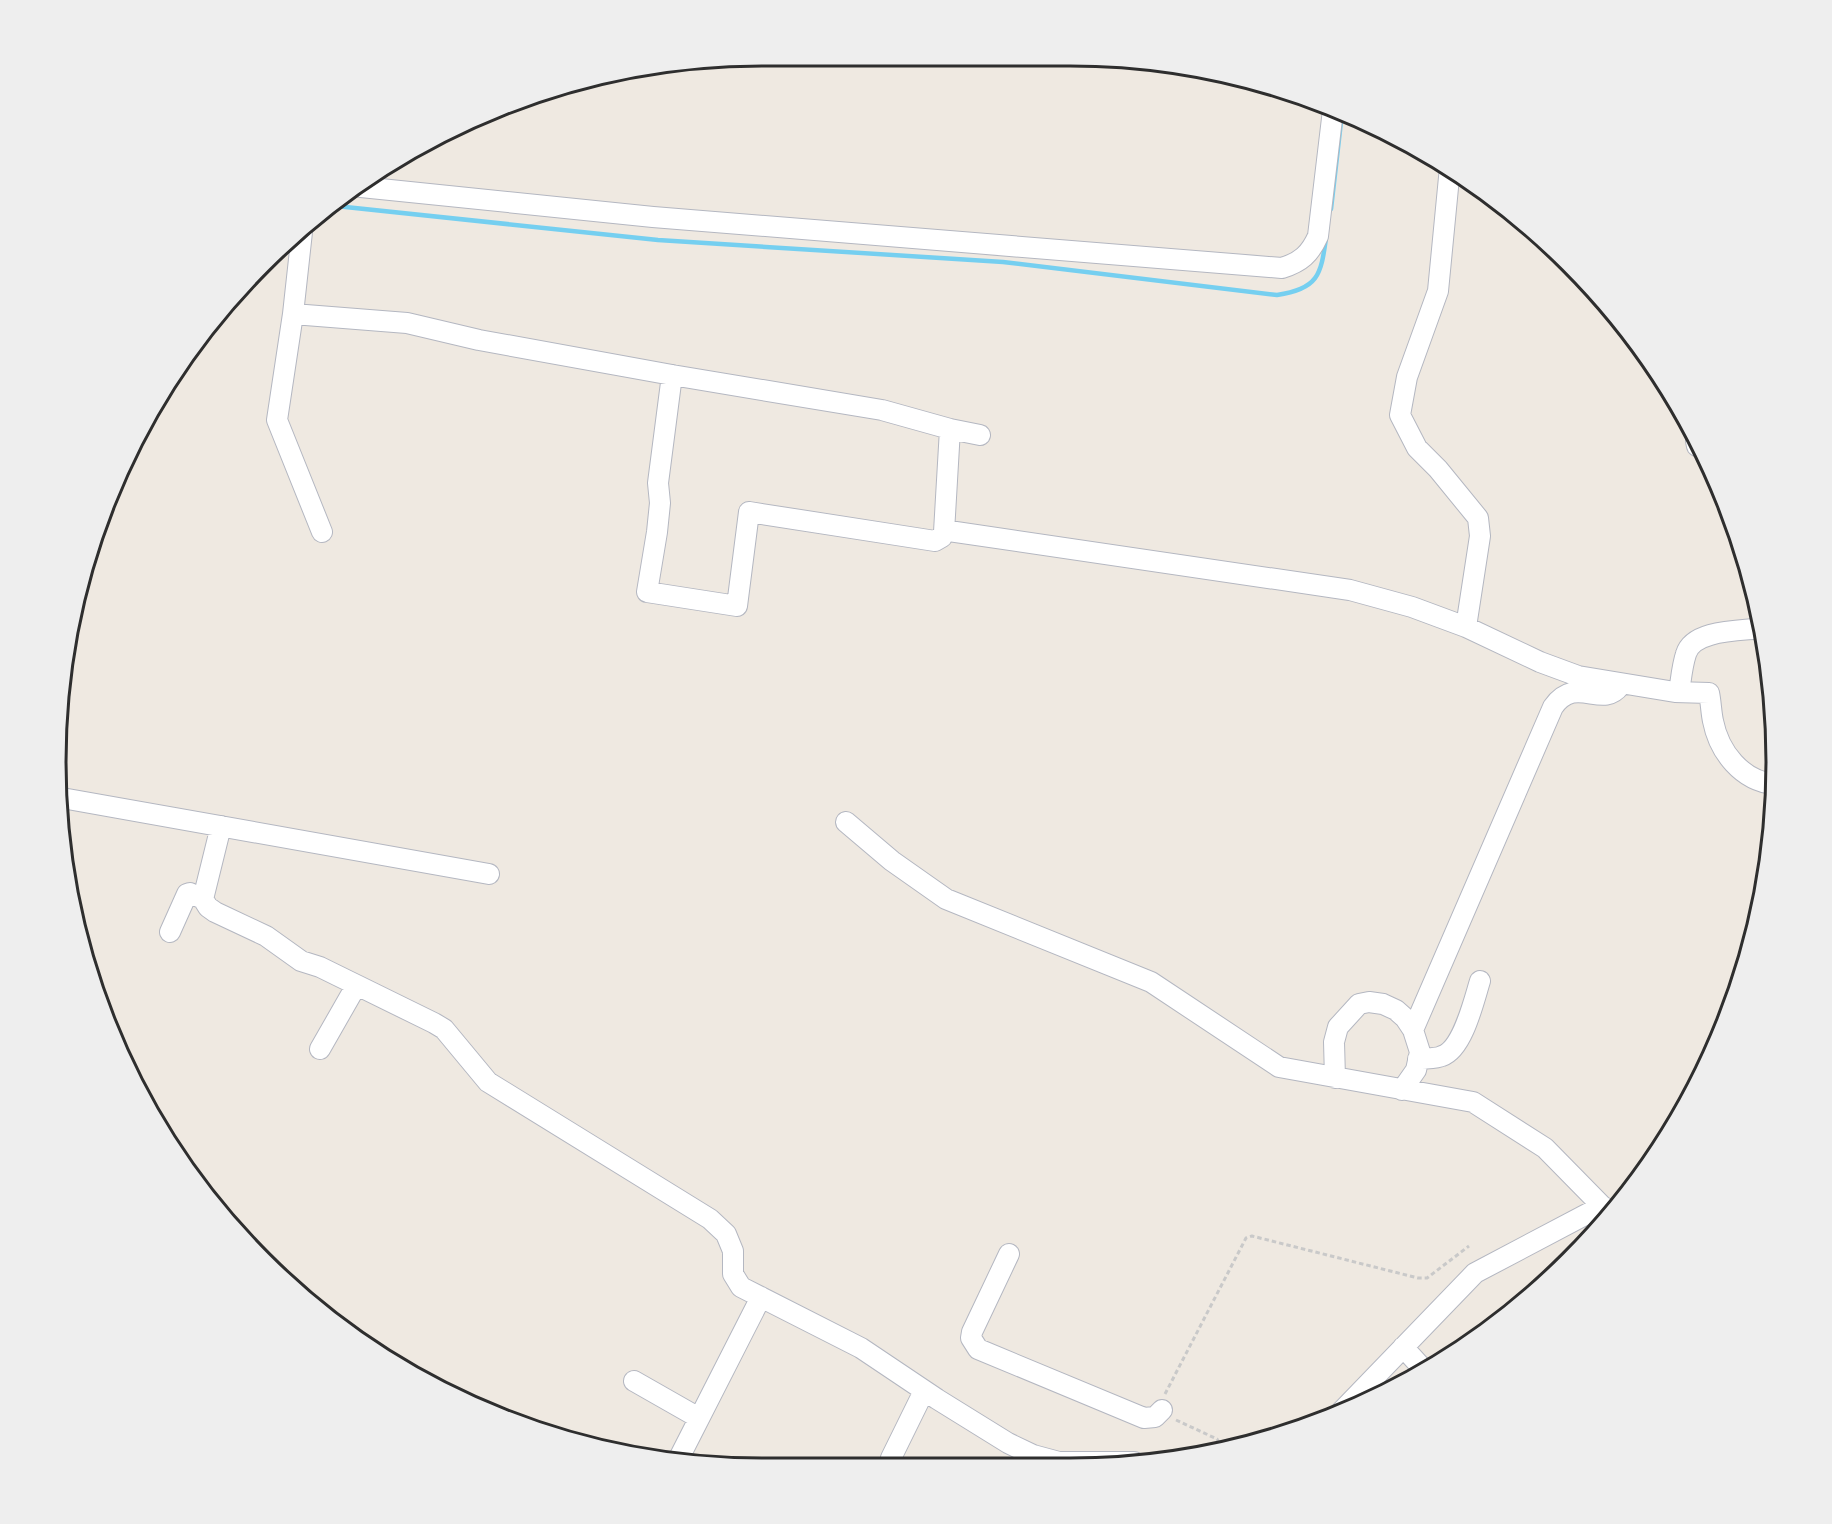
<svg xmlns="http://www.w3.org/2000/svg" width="1832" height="1524" viewBox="0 0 1832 1524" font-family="'Varela Round',sans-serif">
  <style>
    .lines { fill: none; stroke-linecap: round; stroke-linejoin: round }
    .stream { stroke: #75cff0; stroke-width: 4.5 }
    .minor-casing { stroke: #b4b7c1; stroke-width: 22 }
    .path { stroke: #c9c9c9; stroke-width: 3; stroke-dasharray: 4.5 3; stroke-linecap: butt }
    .minor { stroke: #fff; stroke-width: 20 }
    .rim { fill: none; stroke: #2e2e2e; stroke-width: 3 }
  </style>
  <rect width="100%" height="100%" fill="#efe9e1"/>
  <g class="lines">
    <!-- stream -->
    <path class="stream" d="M336,206L658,240L1003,262L1277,295C1318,289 1321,275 1326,238
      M1331,209L1342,113"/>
    <defs>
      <path id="minor" d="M1450,167L1438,291L1407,377L1400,415L1417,448L1438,469L1478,518L1480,536L1466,627L1540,662L1578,676L1675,692L1709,693C1711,702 1711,712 1713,721C1719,752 1742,781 1774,784
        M361,187L653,217L1282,268C1301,262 1310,254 1318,236L1333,110
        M302,232L293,314L407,323L479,340L672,375L882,410L950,429L980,435
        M293,314L277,420L322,532
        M672,375L658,483L660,503L657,532L647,592L737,606L749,512L935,541L942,537L944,532L949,531L1350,590L1412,607L1466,627
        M1696,441L1697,446
        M944,532L950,429
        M1679,692C1681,680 1682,666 1686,654C1693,629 1742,631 1763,628
        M62,798L489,874
        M846,822L892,861L946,899L1151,982L1279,1067L1473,1102L1545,1148L1602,1206L1611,1211
        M203,899L221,826
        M170,932L187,894L190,893L203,899L208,907L215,912L266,936L301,961L320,967L434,1023L444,1029L488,1082L710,1219L726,1234L733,1251V1274L741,1287L861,1348L937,1399L1008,1443L1033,1455L1059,1462H1134
        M1413,1030L1553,707C1576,674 1602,710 1620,686
        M320,1049L356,986
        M1418,1059C1426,1058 1436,1059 1442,1056C1463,1049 1474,1000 1480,981
        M1335,1078L1334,1042L1338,1027L1359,1004L1369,1002L1383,1004L1396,1010L1405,1018L1413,1030L1420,1052L1416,1070L1402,1090
        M1009,1254L972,1332L971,1338L978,1349L1144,1418L1155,1417L1162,1410
        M1403,1347L1424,1370
        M634,1381L699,1418
        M1338,1415L1475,1273L1602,1206
        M891,1458L924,1391
        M678,1460L761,1297"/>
    </defs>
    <!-- minor casing -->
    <use href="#minor" class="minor-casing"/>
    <!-- path -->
    <path class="path" d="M1165,1394L1246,1238L1252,1236L1418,1278H1427L1469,1246
      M1176,1420L1217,1439L1223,1450"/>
    <!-- minor -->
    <use href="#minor" class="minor"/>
  </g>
  <!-- crop -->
  <path d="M0 0H1832V1524H0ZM762 66H1070A696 696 0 0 1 1766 762V762A696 696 0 0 1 1070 1458H762A696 696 0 0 1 66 762V762A696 696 0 0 1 762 66Z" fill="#eee" fill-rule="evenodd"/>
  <path class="rim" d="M762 66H1070A696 696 0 0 1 1766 762V762A696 696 0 0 1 1070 1458H762A696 696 0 0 1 66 762V762A696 696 0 0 1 762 66Z"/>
</svg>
